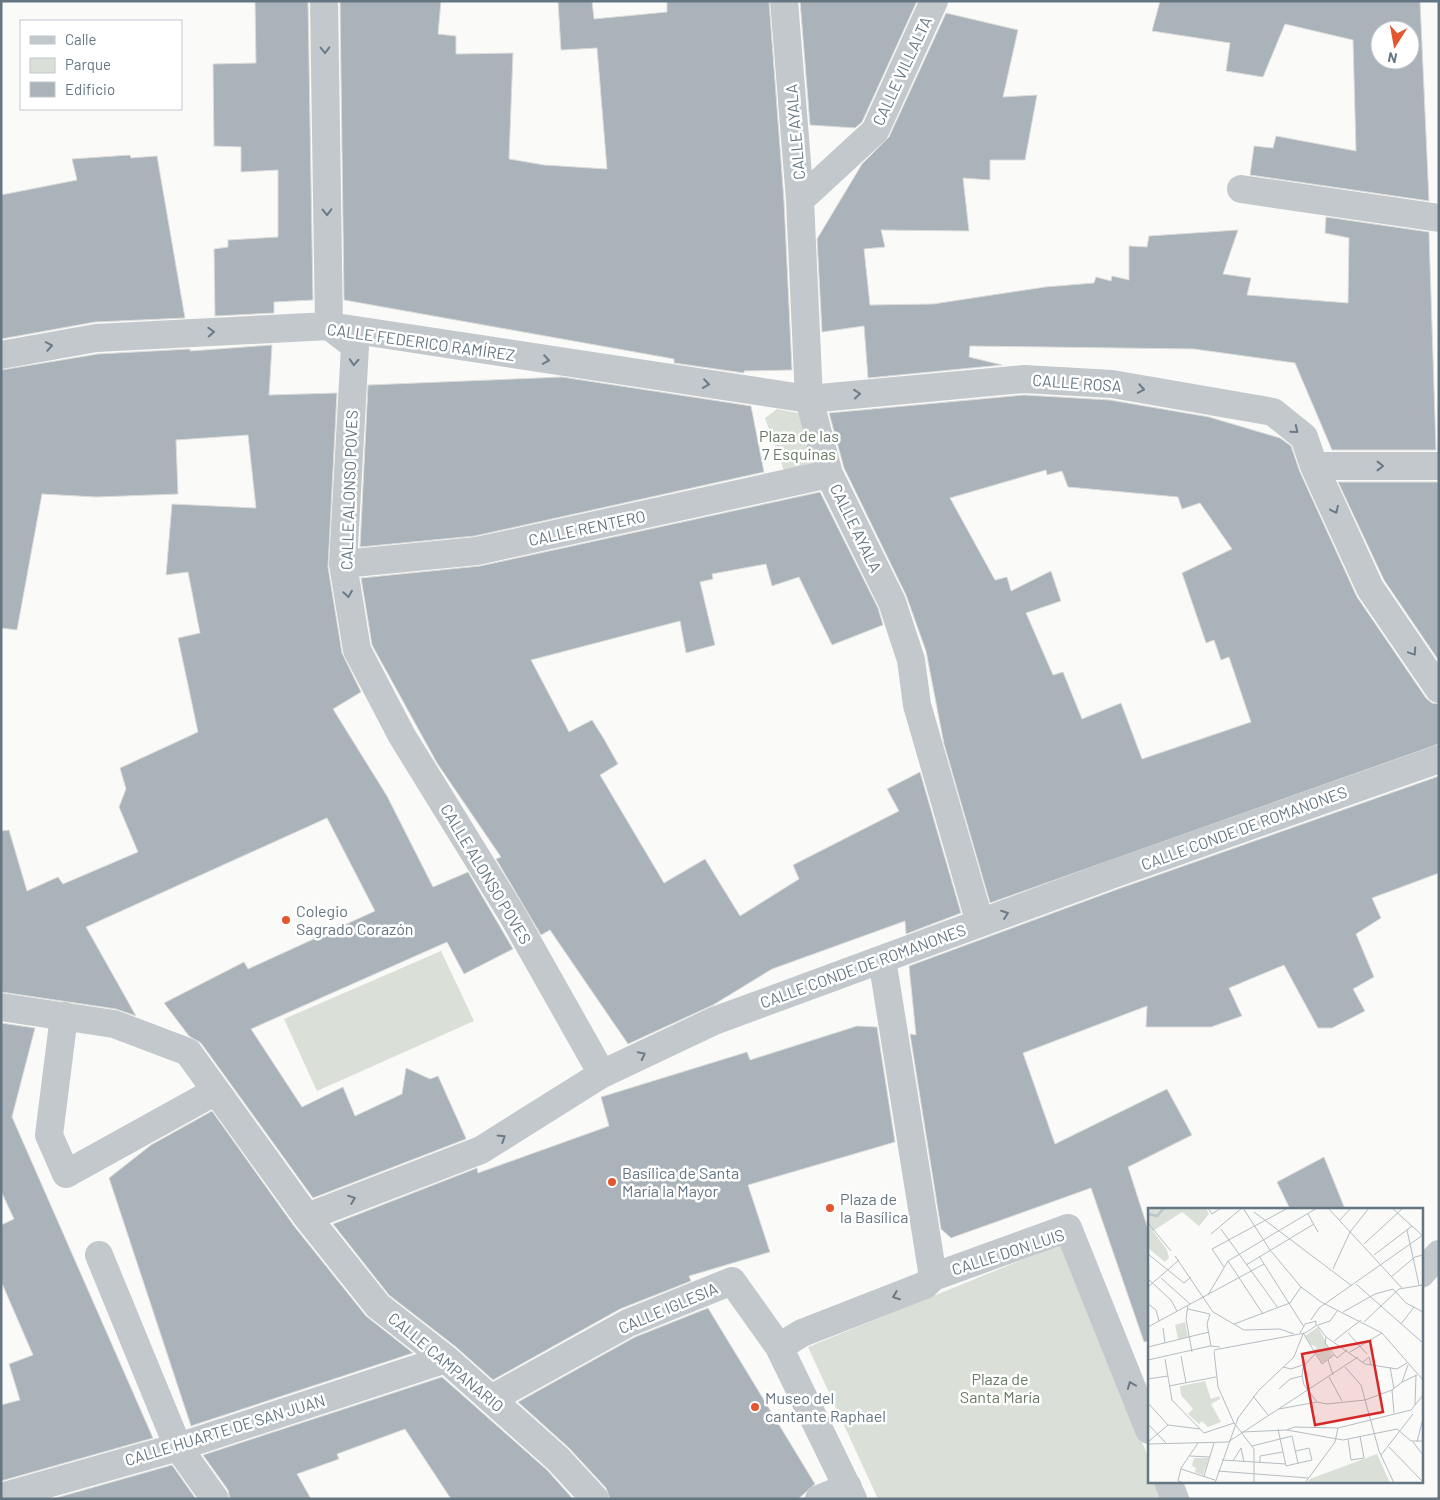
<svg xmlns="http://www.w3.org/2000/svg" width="1440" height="1500" viewBox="0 0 1440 1500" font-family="Barlow,sans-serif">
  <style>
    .green { fill: #dadfd7 }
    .building { fill: #aab3b9; stroke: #dcdcda; fill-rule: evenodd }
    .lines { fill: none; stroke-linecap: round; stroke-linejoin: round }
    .minor { stroke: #c3c8cc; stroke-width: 28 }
    .oneway { stroke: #6a7a87 }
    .poi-dot { fill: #e4572e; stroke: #fff; stroke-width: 2 }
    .labels { text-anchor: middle; stroke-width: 5; stroke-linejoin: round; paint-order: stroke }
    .street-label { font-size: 16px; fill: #657683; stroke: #fff }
    .park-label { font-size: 16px; fill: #687a64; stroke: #fff }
    .poi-label { font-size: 16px; fill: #657683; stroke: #fff; text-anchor: start }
    .inset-river { fill: none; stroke: #bbc7cb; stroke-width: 2.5 }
    .inset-road { fill: none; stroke: #b5bdc2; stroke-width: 1 }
    .view { fill: #d62828; fill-opacity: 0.15; stroke: #d62828; stroke-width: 2.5 }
    .inset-edge { fill: none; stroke: #657683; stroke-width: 2.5 }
  </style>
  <rect width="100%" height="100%" fill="#fafaf8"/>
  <!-- green -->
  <path class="green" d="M777,409L809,415L829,474L787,479L765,418Z
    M441,951L474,1021L317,1091L284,1019Z
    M1061,1244L1149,1459V1481H1158L1165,1499H878L808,1347Z"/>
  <!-- building -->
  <path class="building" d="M255,1H308L313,300L274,302V313L215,316L214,249L228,247V240L278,237V170L241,172V147L214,146L213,64L256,63Z
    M340,1H441L438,34L456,36V54L513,53L509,159L544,165L607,169L597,48L561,50L558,1H592L594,19L667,12V1H769L784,201L792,370L744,371V373L674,363V359L344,300Z
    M800,1H917L862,122L855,128L810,125Z
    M1160,1H1420L1429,201L1250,175L1254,146L1273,148L1276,136L1356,151L1353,40L1285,24L1263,77L1226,71L1230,43L1152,31ZM1380,30H1410V60H1380Z
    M946,13L1018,30L1003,97L1037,95L1025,160H990V180L963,178L969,231L881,230L885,247L864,249L870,305L933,304L1045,287L1094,283L1096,277L1111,281L1112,276L1129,280V246L1147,247L1149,236L1238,230L1223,274L1251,278L1247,295L1348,303L1349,238L1325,233L1326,217L1429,232L1436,450H1332L1295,363L1194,349L970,346L969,357L1002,365L868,378L864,326L822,332L817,239L862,164L889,137Z
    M130,155L131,158L157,156L185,318L95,322L1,339V195L77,180L72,159Z
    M272,345L269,395L337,393L328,567L342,653L361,692L333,709L387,796L433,887L468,872L513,949L464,974L447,942L251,1029L302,1107L343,1087L355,1116L402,1094L406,1068L430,1079L438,1076L465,1136L466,1139L313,1198L201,1043L189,1036L164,1003L244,962L248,969L375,911L327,818L86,927L136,1016L116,1009L1,992V831L9,830L27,891L58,877L63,884L138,852L119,807L126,789L120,768L198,732L178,638L200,633L188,572L166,575L172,504L256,508L248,435L176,440L178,494L96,497L42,494L17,630L1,628V370L98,354L190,349V351Z
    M562,377L751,406L764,472L475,536L360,547L368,385Z
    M1024,395L1110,400L1209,417L1280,438L1291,446L1300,472L1357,597L1426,698L1432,703L1439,704V744L990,903L944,744L926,651L906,595L844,468L829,413ZM1046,470L1047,475L1062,471L1068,487L1178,497L1182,509L1200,503L1232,549L1182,573L1206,643L1214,640L1221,660L1229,657L1251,722L1142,759L1121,703L1082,719L1063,672L1053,675L1026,613L1061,601L1051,571L1011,591L1007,577L995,580L950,498Z
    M1338,482H1439V661L1384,580Z
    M820,492L878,608L883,625L832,645L799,577L772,586L766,564L712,574L713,579L700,582L715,645L686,653L680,621L531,660L569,732L592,720L604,739L618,764L600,775L664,883L705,859L740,916L799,879L793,865L899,811L887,789L920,772L961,913L906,934L905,921L772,969L713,1005L628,1044L550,930L541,935L496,859L501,857L437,763L372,645L361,578L480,566Z
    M1439,776V873L1372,898L1381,918L1356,934L1374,977L1353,989L1365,1011L1332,1028H1318L1284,965L1229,988L1242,1016L1211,1027H1146L1147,1006L1023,1053L1055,1144L1167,1089L1192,1135L1128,1167L1149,1232V1341L1144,1342L1091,1188L951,1238L941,1229L910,1034L916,1035L909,966L1118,889Z
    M1,1023L35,1028L12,1117L153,1438L1,1481V1405L20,1400L9,1364L33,1355L1,1281V1225L14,1219L1,1191Z
    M857,1026L877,1027L895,1142L748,1185L770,1252L689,1276L691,1281L620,1309L493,1380L456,1347L389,1295L333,1224L477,1168L478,1173L609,1126L601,1097L747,1052L750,1060Z
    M212,1111L294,1226L366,1316L413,1353L191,1426L109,1178L151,1145Z
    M1324,1157L1345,1209H1290L1277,1182Z
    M708,1308L815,1484L798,1499H610L606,1488L569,1448L518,1402L635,1337Z
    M442,1377L547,1470L573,1499H451L405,1429L337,1454L339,1459L297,1474L311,1499H230L228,1490L203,1455Z
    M172,1465L196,1499H52Z"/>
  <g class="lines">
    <!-- minor -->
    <path class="minor" d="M324,1L329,326L355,346L343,564L357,650L402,736L513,916L602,1074
      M784,1L800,200L809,399L829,474L892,602L911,660L917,705L980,923
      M1241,189L1439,218
      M800,200L875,131L934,1
      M1,355L96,338L329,326L809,399L1024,379L1112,384L1273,412L1304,437L1314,466L1370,588L1439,689
      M1314,466H1439
      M343,564L477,551L829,474
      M882,959L933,1277
      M1,1007L114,1024L188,1052L307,1217L378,1306L446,1359L558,1459L595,1499
      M64,1016L49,1135L66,1174L216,1091
      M307,1217L481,1150L602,1074L714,1021L1113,874L1439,759
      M99,1255L178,1447L215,1499
      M1421,1274L1439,1254
      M779,1347L802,1333L925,1285L933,1277L1068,1228L1149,1430
      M491,1399L628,1323L732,1281L779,1347L853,1499
      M1168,1481L1175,1499
      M1,1497L178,1447L446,1359
      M819,1499L848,1487"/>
  </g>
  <!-- one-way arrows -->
  <defs><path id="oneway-chevron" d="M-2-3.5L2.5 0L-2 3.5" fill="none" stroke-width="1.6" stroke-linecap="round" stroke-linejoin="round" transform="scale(1.25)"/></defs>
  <g class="oneway">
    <use href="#oneway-chevron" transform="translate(325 50) rotate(89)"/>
    <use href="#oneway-chevron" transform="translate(327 212) rotate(89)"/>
    <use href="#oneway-chevron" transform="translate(211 332) rotate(-3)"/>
    <use href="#oneway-chevron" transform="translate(49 346) rotate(-10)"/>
    <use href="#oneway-chevron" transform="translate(546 360) rotate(9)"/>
    <use href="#oneway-chevron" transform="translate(354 362) rotate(93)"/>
    <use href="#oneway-chevron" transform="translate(706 384) rotate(8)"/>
    <use href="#oneway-chevron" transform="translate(1141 389) rotate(10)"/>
    <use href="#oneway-chevron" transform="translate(857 394) rotate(-5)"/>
    <use href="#oneway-chevron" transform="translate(1295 430) rotate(39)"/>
    <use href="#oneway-chevron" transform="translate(1380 466)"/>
    <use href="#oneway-chevron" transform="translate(1335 510) rotate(65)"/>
    <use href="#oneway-chevron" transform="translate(348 594) rotate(81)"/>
    <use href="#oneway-chevron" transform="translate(1413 652) rotate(56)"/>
    <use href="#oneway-chevron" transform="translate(1005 914) rotate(-20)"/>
    <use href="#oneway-chevron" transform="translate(642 1055) rotate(-26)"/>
    <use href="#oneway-chevron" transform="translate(502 1138) rotate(-32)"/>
    <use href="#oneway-chevron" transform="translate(352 1199) rotate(-21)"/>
    <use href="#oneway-chevron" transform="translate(896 1296) rotate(159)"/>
    <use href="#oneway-chevron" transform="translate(1131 1385) rotate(-112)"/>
  </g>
  <!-- markers -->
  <g class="poi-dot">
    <circle cx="286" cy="920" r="5"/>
    <circle cx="612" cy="1182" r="5"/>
    <circle cx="830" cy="1208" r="5"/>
    <circle cx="755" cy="1407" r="5"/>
  </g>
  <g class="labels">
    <!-- street labels -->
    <g class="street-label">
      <text transform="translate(902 71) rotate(-65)" y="6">CALLE VILLALTA</text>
      <text transform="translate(795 132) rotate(-95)" y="6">CALLE AYALA</text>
      <text transform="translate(421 342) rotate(8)" y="6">CALLE FEDERICO RAMÍREZ</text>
      <text transform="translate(1077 383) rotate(4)" y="6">CALLE ROSA</text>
      <text transform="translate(349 490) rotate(-88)" y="6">CALLE ALONSO POVES</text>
      <text transform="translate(587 528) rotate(-12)" y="6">CALLE RENTERO</text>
      <text transform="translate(856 528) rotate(64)" y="6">CALLE AYALA</text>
      <text transform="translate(1244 828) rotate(-20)" y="6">CALLE CONDE DE ROMANONES</text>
      <text transform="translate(486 874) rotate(59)" y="6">CALLE ALONSO POVES</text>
      <text transform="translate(863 966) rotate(-20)" y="6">CALLE CONDE DE ROMANONES</text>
      <text transform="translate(1008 1252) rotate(-18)" y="6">CALLE DON LUIS</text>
      <text transform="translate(668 1308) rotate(-23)" y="6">CALLE IGLESIA</text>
      <text transform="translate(446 1362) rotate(40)" y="6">CALLE CAMPANARIO</text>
      <text transform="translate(225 1430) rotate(-17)" y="6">CALLE HUARTE DE SAN JUAN</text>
    </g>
    <!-- park labels -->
    <g class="park-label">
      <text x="799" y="442">Plaza de las<tspan x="799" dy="18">7 Esquinas</tspan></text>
      <text x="1000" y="1385">Plaza de<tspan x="1000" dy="18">Santa María</tspan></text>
    </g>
    <!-- poi labels -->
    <g class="poi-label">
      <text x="296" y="917">Colegio<tspan x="296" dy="18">Sagrado Corazón</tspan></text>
      <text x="622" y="1179">Basílica de Santa<tspan x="622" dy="18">María la Mayor</tspan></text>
      <text x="840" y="1205">Plaza de<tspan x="840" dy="18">la Basílica</tspan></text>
      <text x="765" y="1404">Museo del<tspan x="765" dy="18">cantante Raphael</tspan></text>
    </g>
  </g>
  <!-- overview -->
  <g transform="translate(1148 1208)">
    <rect width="275" height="275" fill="#fafaf8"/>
    <path d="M0,0H58L61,6L51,18L34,4L5,23L19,42L21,50L17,54L0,40ZM37,114L40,129L30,131L27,117ZM170,119L185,148L174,155L166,142L169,139L163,137L157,128ZM57,173L63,191L71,188L72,191L63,196L73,214L60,219L54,213L51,216L40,206L45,201L33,187L32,178ZM229,246L242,275H159L162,271ZM46,250H61L55,267L47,264L48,260L44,258Z" fill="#dadfd7"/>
    <path class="inset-river" d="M0,6L9,8L16,0"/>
    <path class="inset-road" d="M60,0L64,6L73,0M95,0L122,42L153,79L173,94L234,125L275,172M180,0L254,80M244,0L275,28M106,4L204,78M160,6L170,24M191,13L203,0M0,15L23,43M73,21L130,100M259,22L271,77M63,26L94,0M216,36L255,0M0,46L36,75L43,69M226,47L264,18M27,48L65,104M111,48L156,119M80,53L115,106M98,57L166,16M76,59L64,41L140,0M185,61L202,24L221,0M243,69L267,49L275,47M13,70L42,96M0,71L23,92L29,103M208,76L275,135M0,79L31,52M60,87L80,53L169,0M142,95L153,79M0,96L8,102L11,113M40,97L38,111L44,144M40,101L62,106M65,104L96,122L132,121L146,126M195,104L227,86L245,81L258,95L275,104M62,106L59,116L63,138M163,112L171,100L275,27M216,114L251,81L275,77M86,116L142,95M253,116L266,99M169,117L178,129M170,117L182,113L190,102M0,119L116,56M15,120L17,135M155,125L174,156L186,147M200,125L219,146M178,129L217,156L249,161L259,155M178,129L177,135L189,150L199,142M186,133L213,112M0,139L61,124M66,142L157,125L168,118V113L157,116L152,125M66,143L70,179L86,215L106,241V275M202,144L234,125M167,146L155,159L154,168L156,177L169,194M33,148L38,175M17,151L24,192L56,225L86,215M0,152L62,138L72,139M180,152L185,167M215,154L221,149L223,157M260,157L254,174L269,167M135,159L143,161L157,156M197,159L213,177L231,243L246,275M242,159L246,181M181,169L194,193M0,171L20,168M21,178L68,169M131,181L142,171L154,168M244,182L246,205M105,188L120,207M0,195L20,217L52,221M162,195L168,220M267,197L268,167M131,201L169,194L179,196L217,192L244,182L254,174M0,216L18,235M130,221L138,258M139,222L146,219L190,220L263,202L275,187M94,224L139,222L195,232L249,221L263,233H275M200,231L203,252L216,250L212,228M0,234L20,217M265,234L275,247M269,234L274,214M0,236L80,234L210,149M104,238L144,228L150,255M241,239L275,274M233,247L265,206M42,248L62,249M74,252L138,256M85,253L93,240L96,254M112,255V248L135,244M138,258L164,252L161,240L148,243M33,261L67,272M70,263L160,270M56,268L66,235M36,275L30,273L33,260L50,235M67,275L90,210L111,182L146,149L155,126M157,275L187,234L190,220"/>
    <path class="view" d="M222,133L235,204L167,217L154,146Z"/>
    <rect width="275" height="275" class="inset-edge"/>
  </g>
  <!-- border -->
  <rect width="1440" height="1500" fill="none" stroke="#657683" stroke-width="5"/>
  <!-- legend -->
  <rect x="20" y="20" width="162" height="90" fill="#ffffff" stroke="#c1c8cd"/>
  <rect x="30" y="36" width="25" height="8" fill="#c3c8cc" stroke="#c1c8cd"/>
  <text x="65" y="45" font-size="15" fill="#657683">Calle</text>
  <rect x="30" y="58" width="25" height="15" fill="#dadfd7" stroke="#c1c8cd"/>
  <text x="65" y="70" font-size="15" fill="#657683">Parque</text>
  <rect x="30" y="82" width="25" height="15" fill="#aab3b9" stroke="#c1c8cd"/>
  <text x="65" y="95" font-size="15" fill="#657683">Edificio</text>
  <!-- north arrow -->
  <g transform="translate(1395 45) rotate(191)"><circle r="24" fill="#ffffff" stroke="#c1c8cd"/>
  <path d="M0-4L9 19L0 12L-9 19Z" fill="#e4572e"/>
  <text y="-8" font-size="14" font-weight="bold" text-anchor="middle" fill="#657683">N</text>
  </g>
</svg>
